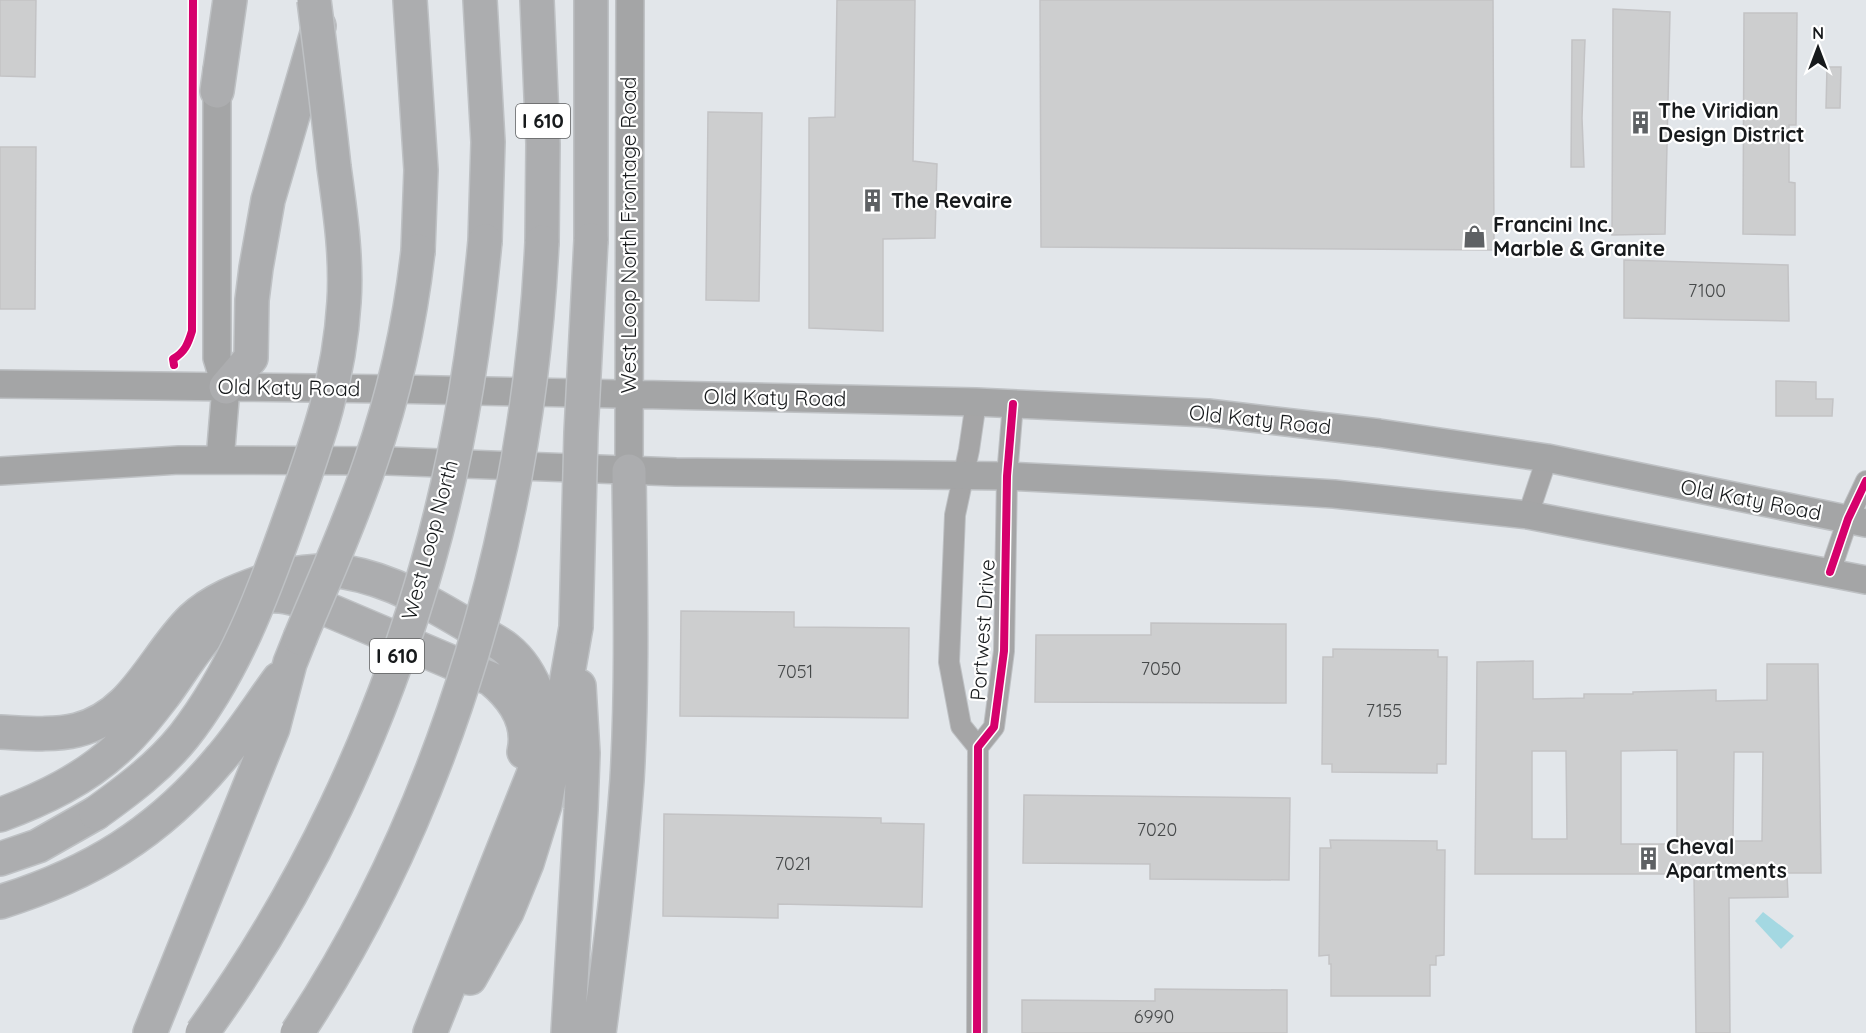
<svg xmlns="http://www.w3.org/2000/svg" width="1866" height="1033" viewBox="0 0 1866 1033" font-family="Quicksand,sans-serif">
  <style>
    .water { fill: #a4d8e2 }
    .building { fill: #cdcecf; stroke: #c3c3c5; stroke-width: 1.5; fill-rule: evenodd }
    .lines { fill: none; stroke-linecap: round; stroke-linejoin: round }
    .minor-casing { stroke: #bec1c4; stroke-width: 22 }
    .secondary-casing { stroke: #bec1c4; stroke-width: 30 }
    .motorway-casing { stroke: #bec1c4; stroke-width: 36 }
    .minor { stroke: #a5a5a6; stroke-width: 20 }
    .secondary { stroke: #a4a5a6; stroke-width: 27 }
    .motorway { stroke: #acadaf; stroke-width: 33 }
    .motorway-bridge-casing { stroke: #bec1c4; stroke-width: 36; stroke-linecap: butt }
    .motorway-bridge { stroke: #acadaf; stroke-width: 33 }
    .cycleway-casing { stroke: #fff; stroke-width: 11 }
    .cycleway { stroke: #d6006c; stroke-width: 8 }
    .labels { text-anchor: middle; stroke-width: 4.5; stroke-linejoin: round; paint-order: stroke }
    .number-label { font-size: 18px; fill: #46494a }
    .shield { fill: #fff; stroke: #5d5f60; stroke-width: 1.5 }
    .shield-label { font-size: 20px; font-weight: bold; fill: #171a1c }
    .poi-label { font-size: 21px; font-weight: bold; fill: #171a1c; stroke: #fff; text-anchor: start }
    .street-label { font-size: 21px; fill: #171a1c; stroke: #fff }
  </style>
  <rect width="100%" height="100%" fill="#e2e6ea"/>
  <!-- water -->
  <path class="water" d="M1763,912L1794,936L1781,949L1755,921Z"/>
  <!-- building -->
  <path class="building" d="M0,0H36L35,77L0,76Z
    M837,0H915L913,161L937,164L935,238L883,239V331L809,328V118L835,117Z
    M1040,0H1493L1494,250L1041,247Z
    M1613,9L1670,12L1665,234L1612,235Z
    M1744,13H1797L1796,125H1789V182L1795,183V235L1743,234Z
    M1572,40H1585L1582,118L1584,167H1571Z
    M1827,67H1841L1840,108H1826Z
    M708,112L762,113L759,301L706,300Z
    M0,147H36L35,309H0Z
    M1624,260L1788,265L1789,321L1624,318Z
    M1776,381L1816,382V399H1833L1832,416H1776Z
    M681,611L794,612V627L909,628L908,718L680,716Z
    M1151,623L1286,624V703L1035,702L1036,635H1151Z
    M1333,649L1438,650V657H1447L1446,764H1437V773L1332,772V764H1322L1323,657H1333Z
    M1533,661V699L1584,698V694H1633V692L1716,690V701L1767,700V664H1818L1821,873H1787L1788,897L1729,898L1730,1033H1696L1694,874H1475L1477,662ZM1677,750V844H1621V751ZM1532,751H1566L1567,839H1532ZM1734,752H1763L1762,841H1733Z
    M1024,795L1290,798L1289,880L1150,879V864L1023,863Z
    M664,814L881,818V823L924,824L922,907L778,904V918L663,916Z
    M1330,840L1437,841V850H1445L1444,955L1436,956V965H1430V996H1331V964H1329V955L1319,956L1320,848H1331Z
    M1155,989L1287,990V1033H1022V1000L1155,1001Z"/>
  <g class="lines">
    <defs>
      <path id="minor" d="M976,402L969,450L955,515L949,662L961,726L978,747
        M1528,515L1547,458
        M1830,572L1848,519L1866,481
        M977,1033L978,747L994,727L1004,651L1007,476L1013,404"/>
      <path id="secondary" d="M217,70V358L226,387L220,460
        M0,384L392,389L976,402L1208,413L1379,433L1547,458L1866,523
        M0,471L179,460L388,461L676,472L1007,476L1204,486L1334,494L1528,515L1866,580
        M629,471L630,0"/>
      <path id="motorway" d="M410,0L421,170L418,251
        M480,0L488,142L485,241
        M537,0L543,144L542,242
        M217,91L230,0
        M591,240V0
        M226,387L251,358L252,300L256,268L268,200L319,26
        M0,732C25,733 52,736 77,730C134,716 154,656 192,619C212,600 239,590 264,581C284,574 323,568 345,572C392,580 432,604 472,628C484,635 497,641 507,649C522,661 533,681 539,698C547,722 539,751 533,775L430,1033
        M0,815C43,799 85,779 119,747C136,732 150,713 164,695C190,660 213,613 258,598C275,592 295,599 312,603L491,679C513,697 531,721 524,752
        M0,859L38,846L96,813
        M0,902C90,874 158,833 219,760C241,735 259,706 279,679
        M470,978L507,912L527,863L545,805L576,627
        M150,1033L273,728L290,663L300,638
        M568,1033L581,809L583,753L579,686
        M599,1033C610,949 621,865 627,780C633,677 630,574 629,471"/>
    </defs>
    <!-- minor casing -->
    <use href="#minor" class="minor-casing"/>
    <!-- secondary casing -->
    <use href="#secondary" class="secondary-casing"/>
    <!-- motorway casing -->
    <use href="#motorway" class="motorway-casing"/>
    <!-- minor -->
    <use href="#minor" class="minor"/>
    <!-- secondary -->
    <use href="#secondary" class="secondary"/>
    <!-- motorway -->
    <use href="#motorway" class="motorway"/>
    <defs>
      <path id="motorway-bridge" d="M576,627L581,433L591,240
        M300,638C324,580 350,523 370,464C394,395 410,323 418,251
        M96,813C128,790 159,767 184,736C234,672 262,597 289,521C316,445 339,384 344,302C347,257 340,211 334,167C328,111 321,56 314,0
        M202,1033C304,892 381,729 428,562C458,457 475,349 485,241
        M297,1033C450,802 529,517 542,242"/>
    </defs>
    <!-- motorway-bridge casing -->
    <use href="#motorway-bridge" class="motorway-bridge-casing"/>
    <!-- motorway-bridge -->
    <use href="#motorway-bridge" class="motorway-bridge"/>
    <defs>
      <path id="cycleway" d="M174,365L173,359C185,352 188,344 192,331L193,0
        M1830,572L1848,519L1866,481
        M977,1033L978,747L994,727L1004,651L1007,476L1013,404"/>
    </defs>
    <!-- cycleway casing -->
    <use href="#cycleway" class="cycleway-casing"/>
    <!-- cycleway -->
    <use href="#cycleway" class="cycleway"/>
  </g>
  <!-- icons -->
  <defs>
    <symbol id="building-bare" viewBox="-9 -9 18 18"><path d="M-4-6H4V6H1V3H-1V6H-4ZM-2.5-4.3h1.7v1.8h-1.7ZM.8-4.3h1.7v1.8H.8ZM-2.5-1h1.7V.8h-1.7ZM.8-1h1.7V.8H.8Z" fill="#5e6164" stroke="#fff" stroke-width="2.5" paint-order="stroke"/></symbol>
    <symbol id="shop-bare" viewBox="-9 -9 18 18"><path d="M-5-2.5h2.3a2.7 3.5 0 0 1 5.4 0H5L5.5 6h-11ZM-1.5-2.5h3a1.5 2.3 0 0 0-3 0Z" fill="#5e6164" stroke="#fff" stroke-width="2.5" paint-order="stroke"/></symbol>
  </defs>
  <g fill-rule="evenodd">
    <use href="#building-bare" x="1624" y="106" width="33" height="33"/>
    <use href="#building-bare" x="856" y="184" width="33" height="33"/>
    <use href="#shop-bare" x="1458" y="220" width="33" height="33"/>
    <use href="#building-bare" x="1632" y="842" width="33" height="33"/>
  </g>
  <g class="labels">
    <!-- number labels -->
    <g class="number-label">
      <text x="1707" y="297">7100</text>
      <text x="1161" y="675">7050</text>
      <text x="795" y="678">7051</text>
      <text x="1384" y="717">7155</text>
      <text x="1157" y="836">7020</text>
      <text x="793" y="870">7021</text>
      <text x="1154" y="1023">6990</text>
    </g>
    <!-- shield labels -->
    <g class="shield">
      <rect x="516" y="104" width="54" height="34" rx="4.5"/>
      <rect x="370" y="639" width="54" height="34" rx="4.5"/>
    </g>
    <g class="shield-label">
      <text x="543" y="128">I 610</text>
      <text x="397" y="663">I 610</text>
    </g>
    <!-- poi labels -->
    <g class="poi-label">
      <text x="1658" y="118">The Viridian<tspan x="1658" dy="24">Design District</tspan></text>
      <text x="891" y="208">The Revaire</text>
      <text x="1493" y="232">Francini Inc.<tspan x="1493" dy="24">Marble &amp; Granite</tspan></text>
      <text x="1666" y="854">Cheval<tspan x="1666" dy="24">Apartments</tspan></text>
    </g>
    <!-- street labels -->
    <g class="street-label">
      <text transform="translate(629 235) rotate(-90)" y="7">West Loop North Frontage Road</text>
      <text transform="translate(289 388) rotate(1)" y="7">Old Katy Road</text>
      <text transform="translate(775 398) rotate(1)" y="7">Old Katy Road</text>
      <text transform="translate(1260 420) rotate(6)" y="7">Old Katy Road</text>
      <text transform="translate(1751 500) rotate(11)" y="7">Old Katy Road</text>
      <text transform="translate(430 540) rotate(-75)" y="7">West Loop North</text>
      <text transform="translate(983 630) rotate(-86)" y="7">Portwest Drive</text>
    </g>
  </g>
  <!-- north arrow -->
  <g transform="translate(1818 48)" stroke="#ffffff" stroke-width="4.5" paint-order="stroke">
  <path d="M0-4.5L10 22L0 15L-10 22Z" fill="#171a1c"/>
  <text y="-9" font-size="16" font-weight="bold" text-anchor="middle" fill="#171a1c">N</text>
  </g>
</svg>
